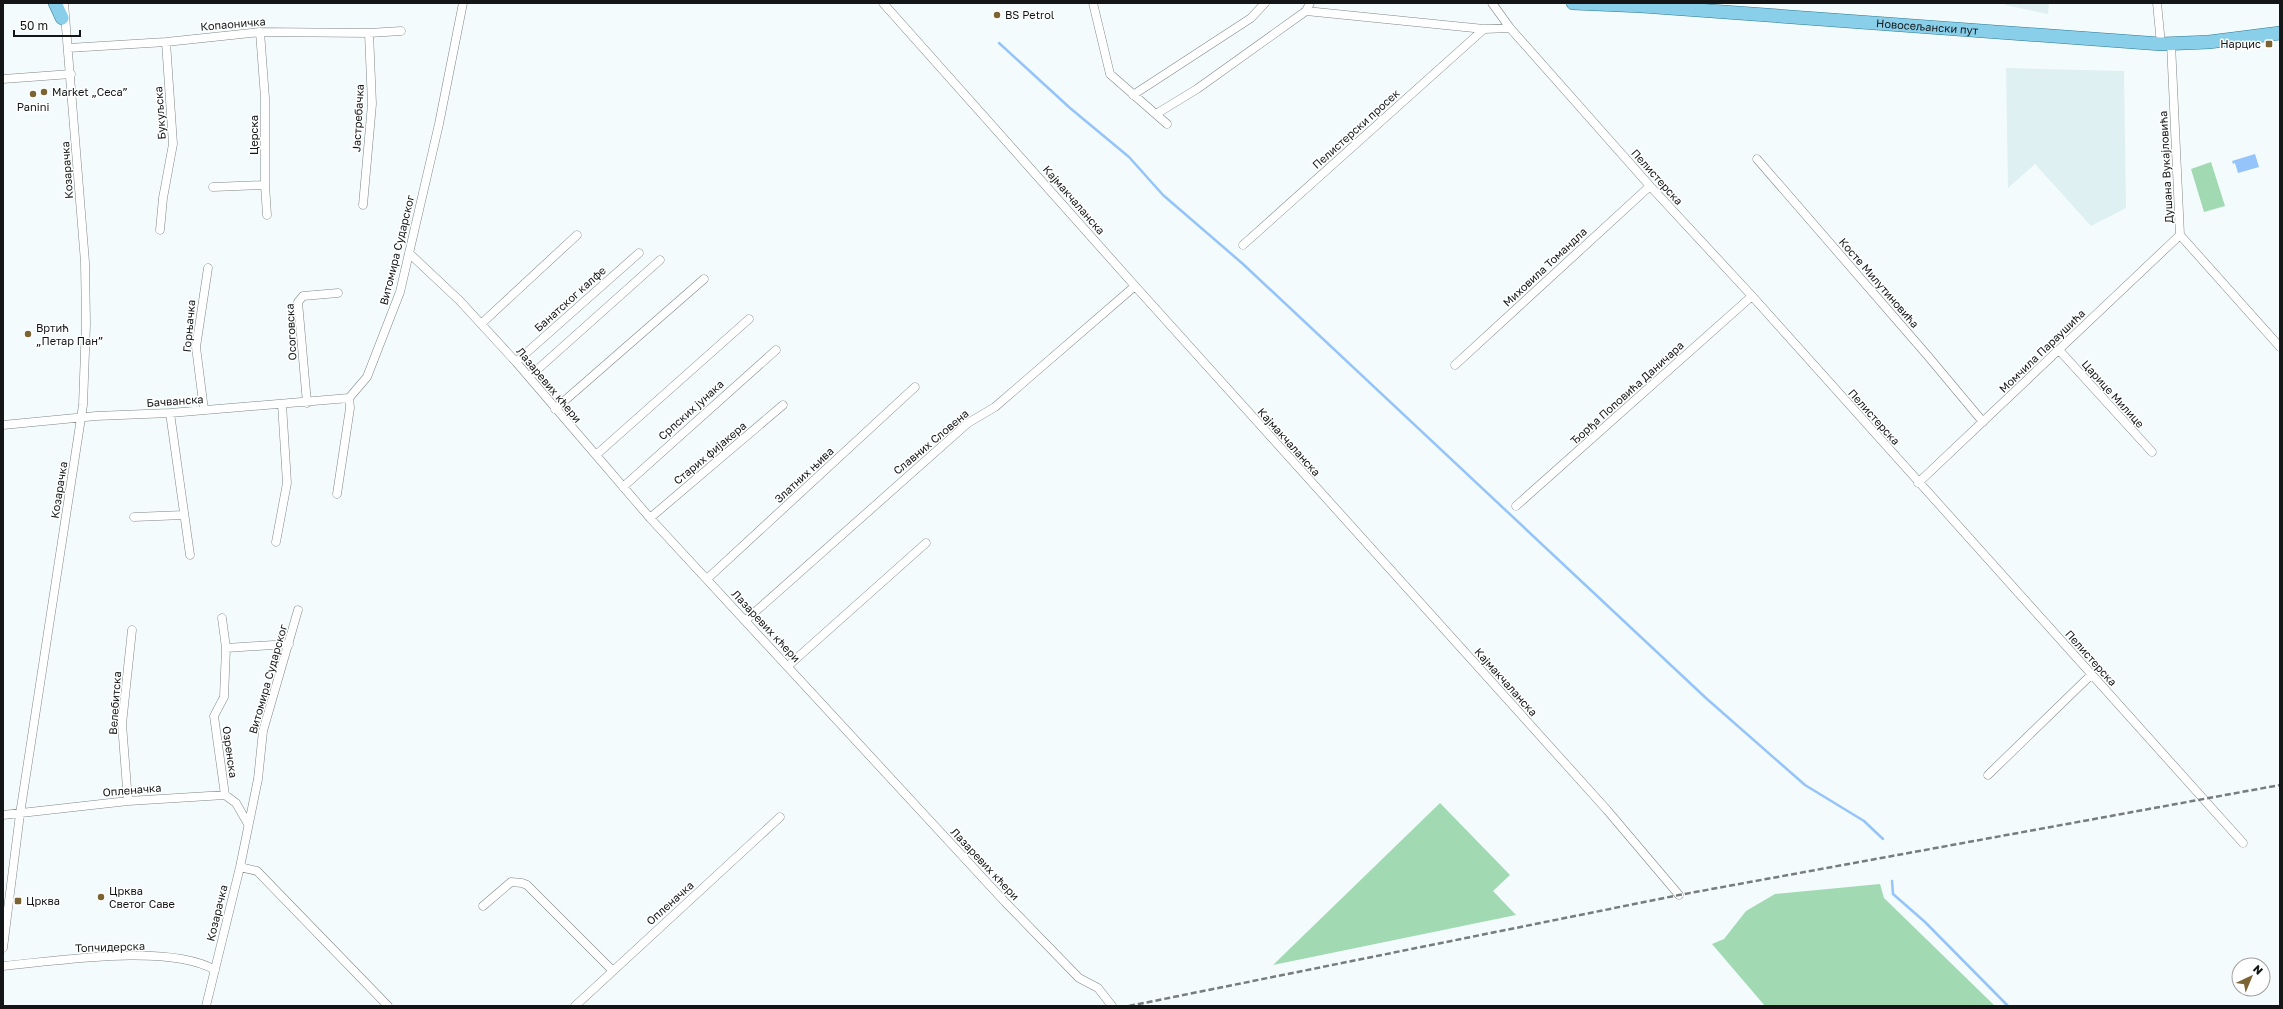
<svg xmlns="http://www.w3.org/2000/svg" width="2283" height="1009" viewBox="0 0 2283 1009" font-family="'Golos Text',sans-serif">
  <style>
    .built { fill: #dff0f2 }
    .green { fill: #a1d9b3 }
    .water { fill: #95c4fa }
    .lines { fill: none; stroke-linecap: round; stroke-linejoin: round }
    .stream { stroke: #95c4fa; stroke-width: 2.5 }
    .street-casing { stroke: #808788; stroke-width: 9 }
    .primary-casing { stroke: #2d7996; stroke-width: 14 }
    .street { stroke: #fff; stroke-width: 8 }
    .primary { stroke: #89cfe9; stroke-width: 13 }
    .rail { stroke: #777c7d; stroke-width: 2.5; stroke-dasharray: 6 3; stroke-linecap: butt }
    .poi-dot { fill: #7c6334; stroke: #fff; stroke-width: 1.5 }
    .labels { text-anchor: middle; stroke-width: 3; stroke-linejoin: round; paint-order: stroke }
    .poi-label { font-size: 11px; fill: #131516; stroke: #fff; text-anchor: start }
    .street-label { font-size: 11px; fill: #131516; stroke: #fff }
  </style>
  <rect width="100%" height="100%" fill="#f3fbfc"/>
  <!-- built -->
  <path class="built" d="M2005,3H2049L2048,14L2005,5Z
    M2006,68L2124,71L2126,208L2091,226L2035,164L2008,188Z"/>
  <!-- green -->
  <path class="green" d="M2211,162L2225,206L2204,212L2191,169Z
    M1440,803L1510,875L1493,891L1516,915L1273,965Z
    M1880,884L1884,898L1995,1006H1765L1712,944L1724,939L1746,911L1775,894Z"/>
  <!-- water -->
  <path class="water" d="M2255,154L2259,167L2238,173L2235,163L2233,164L2232,161Z"/>
  <g class="lines">
    <!-- stream -->
    <path class="stream" d="M999,43L1070,108L1129,157L1163,195L1243,264L1707,699L1805,785L1864,821L1883,839
      M1892,881L1893,894L1925,922L2008,1006"/>
    <defs>
      <path id="street" d="M883,3L1135,286L1607,810L1679,895
        M1093,3L1110,74L1167,124
        M1310,3L1306,11L1484,29L1510,28
        M1492,3L1510,28L1650,186L1752,296L2243,843
        M2157,3L2161,44
        M2171,44L2180,235L2280,347
        M68,48L166,42L260,32L369,33L401,31
        M3,79L71,74
        M1133,95L1251,18L1265,3
        M1156,114L1197,89L1306,11
        M1757,159L1927,355L1983,422
        M265,185L267,215
        M213,187L265,185V98L260,32
        M363,205L372,104L369,33
        M160,230L163,198L173,144L166,42
        M1243,245L1484,29
        M409,253L460,301L516,362L650,518L1005,902L1079,978L1098,988L1112,1006
        M481,324L577,235
        M2059,350L2152,452
        M516,362L639,253
        M1455,365L1650,186
        M529,377L660,260
        M307,403L298,302L303,296L338,293
        M555,409L704,279
        M204,410L196,347L208,268
        M170,413L190,555
        M3,425L96,416L170,413L349,398
        M596,455L749,319
        M1918,483L2180,235
        M623,487L776,350
        M337,494L350,408L349,398L367,377L400,292L439,124L463,3
        M1516,506L1752,296
        M134,517L184,515
        M650,518L783,405
        M276,542L287,483L282,404
        M707,579L915,387
        M222,618L226,648L224,697L214,716L225,795
        M746,620L968,423L995,407L1135,286
        M226,648L289,644
        M788,666L926,543
        M1988,775L2091,675
        M128,801L122,724L132,630
        M3,815L128,801L225,795L236,803L248,824
        M240,867L257,871L388,1006
        M483,906L511,882L522,883L527,885L613,971
        M3,948L20,814L83,405L86,324L85,262L64,3
        M3,966C57,961 169,943 215,970
        M206,1006L240,867L258,779L263,731L298,610
        M575,1006L780,817"/>
      <g id="primary">
        <path d="M55,3L62,18"/>
        <path id="s1" d="M1573,3L1642,6L2161,44L2209,42L2280,33"/>
      </g>
    </defs>
    <!-- street casing -->
    <use href="#street" class="street-casing"/>
    <!-- primary casing -->
    <use href="#primary" class="primary-casing"/>
    <!-- street -->
    <use href="#street" class="street"/>
    <!-- primary -->
    <use href="#primary" class="primary"/>
    <!-- rail -->
    <path class="rail" d="M1129,1006L1679,895L2280,785"/>
  </g>
  <!-- markers -->
  <g class="poi-dot">
    <circle cx="997" cy="15" r="4"/>
    <rect x="2265" y="40" width="8" height="8" rx="2"/>
    <circle cx="44" cy="92" r="4"/>
    <circle cx="33" cy="94" r="4"/>
    <circle cx="28" cy="334" r="4"/>
    <circle cx="101" cy="897" r="4"/>
    <rect x="14" y="897" width="8" height="8" rx="2"/>
  </g>
  <g class="labels">
    <!-- poi labels -->
    <g class="poi-label">
      <text x="1005" y="19">BS Petrol</text>
      <text x="2261" y="48" text-anchor="end">Нарцис</text>
      <text x="52" y="96">Market „Ceca”</text>
      <text x="33" y="111" text-anchor="middle">Panini</text>
      <text x="36" y="332">Вртић<tspan x="36" dy="13">„Петар Пан”</tspan></text>
      <text x="109" y="895">Црква<tspan x="109" dy="13">Светог Саве</tspan></text>
      <text x="26" y="905">Црква</text>
    </g>
    <!-- street labels -->
    <g class="street-label">
      <text transform="translate(233 24) rotate(-5)" y="4">Копаоничка</text>
      <text dy="4" stroke="none"><textPath href="#s1" startOffset="355">Новосељански пут</textPath></text>
      <text transform="translate(160 113) rotate(-94)" y="4">Букуљска</text>
      <text transform="translate(358 118) rotate(-87)" y="4">Јастребачка</text>
      <text transform="translate(1356 129) rotate(-42)" y="4">Пелистерски просек</text>
      <text transform="translate(254 135) rotate(-90)" y="4">Церска</text>
      <text transform="translate(2166 167) rotate(-93)" y="4">Душана Вукајловића</text>
      <text transform="translate(67 170) rotate(-94)" y="4">Козарачка</text>
      <text transform="translate(1657 177) rotate(48)" y="4">Пелистерска</text>
      <text transform="translate(1074 200) rotate(49)" y="4">Кајмакчаланска</text>
      <text transform="translate(397 250) rotate(-76)" y="4">Витомира Сударског</text>
      <text transform="translate(1545 267) rotate(-43)" y="4">Миховила Томандла</text>
      <text transform="translate(1879 283) rotate(49)" y="4">Косте Милутиновића</text>
      <text transform="translate(570 299) rotate(-42)" y="4">Банатског калфе</text>
      <text transform="translate(189 326) rotate(-85)" y="4">Горњачка</text>
      <text transform="translate(291 332) rotate(-93)" y="4">Осоговска</text>
      <text transform="translate(2042 351) rotate(-44)" y="4">Момчила Параушића</text>
      <text transform="translate(549 385) rotate(50)" y="4">Лазаревих кћери</text>
      <text transform="translate(1627 393) rotate(-42)" y="4">Ђорђа Поповића Даничара</text>
      <text transform="translate(2113 394) rotate(48)" y="4">Царице Милице</text>
      <text transform="translate(175 401) rotate(-4)" y="4">Бачванска</text>
      <text transform="translate(691 410) rotate(-42)" y="4">Српских јунака</text>
      <text transform="translate(1874 417) rotate(48)" y="4">Пелистерска</text>
      <text transform="translate(931 442) rotate(-40)" y="4">Славних Словена</text>
      <text transform="translate(1289 442) rotate(48)" y="4">Кајмакчаланска</text>
      <text transform="translate(710 453) rotate(-40)" y="4">Старих фијакера</text>
      <text transform="translate(804 475) rotate(-43)" y="4">Златних њива</text>
      <text transform="translate(59 490) rotate(-81)" y="4">Козарачка</text>
      <text transform="translate(766 626) rotate(47)" y="4">Лазаревих кћери</text>
      <text transform="translate(2091 658) rotate(48)" y="4">Пелистерска</text>
      <text transform="translate(268 679) rotate(-74)" y="4">Витомира Сударског</text>
      <text transform="translate(1506 682) rotate(48)" y="4">Кајмакчаланска</text>
      <text transform="translate(115 703) rotate(-86)" y="4">Велебитска</text>
      <text transform="translate(230 752) rotate(82)" y="4">Озренска</text>
      <text transform="translate(132 790) rotate(-5)" y="4">Опленачка</text>
      <text transform="translate(985 864) rotate(47)" y="4">Лазаревих кћери</text>
      <text transform="translate(670 903) rotate(-42)" y="4">Опленачка</text>
      <text transform="translate(217 913) rotate(-76)" y="4">Козарачка</text>
      <text transform="translate(110 947) rotate(-2)" y="4">Топчидерска</text>
    </g>
  </g>
  <!-- border -->
  <rect width="2283" height="1009" fill="none" stroke="#131516" stroke-width="8"/>
  <!-- north arrow -->
  <g transform="translate(2251 977) rotate(44)"><circle r="19" fill="#ffffff" stroke="#a1a1a2"/>
  <path d="M0-3L7 15L0 10L-7 15Z" fill="#7c6334"/>
  <text y="-6" font-size="11" font-weight="bold" text-anchor="middle" fill="#131516">N</text>
  </g>
  <!-- scale -->
  <path d="M14 30v6h66v-6" fill="none" stroke="#131516" stroke-width="2"/>
  <text x="20" y="30" font-size="12" fill="#131516" stroke="#ffffff" stroke-width="3" paint-order="stroke">50 m</text>
</svg>
